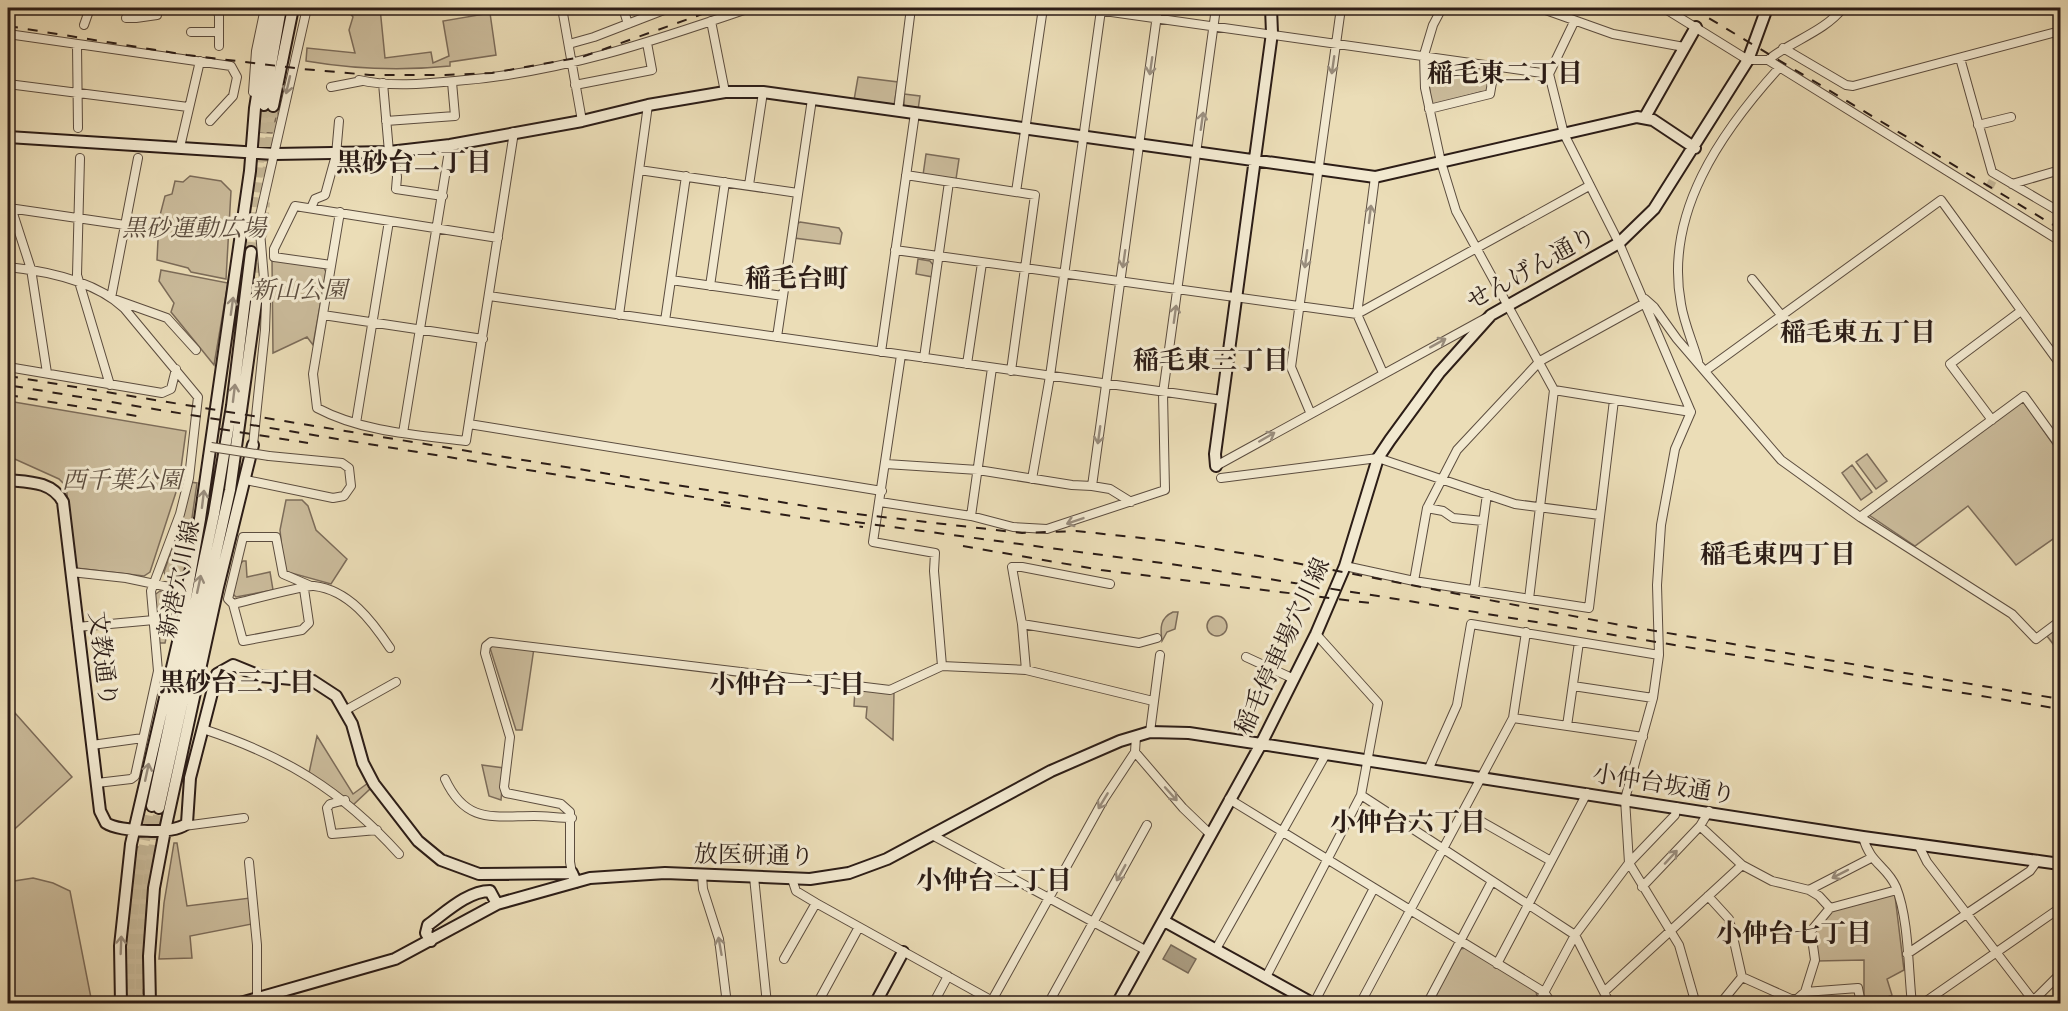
<svg xmlns="http://www.w3.org/2000/svg" width="2068" height="1011" viewBox="0 0 2068 1011" font-family="'IM FELL English','Noto Serif JP',serif">
  <style>
    .green { fill: #cbbc9c; stroke: #7c6c5a; stroke-width: 1.5 }
    .water { fill: #aa9c81; stroke: #786957; stroke-width: 1.5 }
    .lines { fill: none; stroke-linecap: round; stroke-linejoin: round }
    .street-tunnel { stroke: #c5b797; stroke-width: 8; stroke-dasharray: 8 4; stroke-linecap: butt }
    .secondary-tunnel { stroke: #c5b797; stroke-width: 10; stroke-dasharray: 10 5; stroke-linecap: butt }
    .street-casing { stroke: #5c4d3f; stroke-width: 10 }
    .secondary-casing { stroke: #2c1d17; stroke-width: 14 }
    .street { stroke: #f2e9d0; stroke-width: 8 }
    .secondary { stroke: #f2e9d0; stroke-width: 10 }
    .rail { stroke: #2c1d17; stroke-width: 2; stroke-dasharray: 10 10; stroke-linecap: butt }
    .street-bridge-casing { stroke: #5c4d3f; stroke-width: 10; stroke-linecap: butt }
    .street-bridge { stroke: #f2e9d0; stroke-width: 8 }
    .oneway { stroke: #998d7d }
    .labels { text-anchor: middle; stroke-width: 6; stroke-linejoin: round; paint-order: stroke }
    .park-label { font-size: 24px; font-style: italic; fill: #5c4d3f; stroke: #f2e9d0 }
    .street-label { font-size: 24px; fill: #2c1d17; stroke: #f2e9d0 }
    .neighbourhood-label { font-size: 26px; font-weight: bold; fill: #2c1d17; stroke: #f2e9d0 }
  </style>
  <rect width="100%" height="100%" fill="#ebddb7"/>
  <filter id="stains"><feTurbulence type="fractalNoise" baseFrequency=".00333" numOctaves="4"/><feColorMatrix values="0 0 0 0 .2 0 0 0 0 .09 0 0 0 0 .02 0 0 0 .5 -.17"/></filter>
  <radialGradient id="worn" r=".72"><stop offset=".6" stop-color="#630" stop-opacity="0"/><stop offset="1" stop-color="#630" stop-opacity=".3"/></radialGradient>
  <!-- green -->
  <path class="green" d="M346,8H380L385,58L431,52L433,63L449,56L443,21L490,13L496,55L450,62V66C402,71 353,69 306,61L307,48L355,53L349,30L353,17Z
    M1429,59L1487,67L1490,69L1488,90L1434,105L1431,102L1427,64Z
    M858,77L898,82L894,105L854,100Z
    M904,94L920,96L918,110L904,108Z
    M258,107L278,110L272,133L256,132Z
    M926,154L959,159L956,179L923,175Z
    M190,176L221,181L231,191L226,279L191,272L188,268L157,260L159,219L165,196L172,194L175,181L183,182Z
    M800,222L839,228L842,233L840,244L794,238L796,225Z
    M918,259L930,261L934,266L933,277L916,274Z
    M272,260L324,268L326,272L313,345L307,337L273,353Z
    M161,270L228,283L214,365L171,312L174,303L159,281Z
    M8,401L186,431L179,483L150,572L144,576L76,568L66,486L59,479L8,456Z
    M2023,401L2060,454V534L2016,565L1968,506L1915,546L1869,515Z
    M1867,454L1887,481L1876,489L1856,462Z
    M1852,465L1872,492L1861,500L1842,473Z
    M190,482L197,483L185,567L180,579H167L164,572L183,517Z
    M286,500H302L308,506L316,530L347,559L331,584L284,571L280,530Z
    M243,561H246L247,577L270,572L273,590L236,597L233,594L240,564Z
    M160,591L172,595L175,600L165,643H157L153,596Z
    M1173,612H1178L1175,629L1167,632L1162,641C1160,628 1160,618 1173,612Z
    M1207 626a10 10 0 1 1 20 0a10 10 0 1 1-20 0Z
    M2058,627L2060,630V653L2047,636Z
    M494,643L534,648L522,730H516L490,648Z
    M855,689L894,692L893,740L866,718L867,707L854,706Z
    M15,713L72,777L8,835V720Z
    M317,736L353,794L368,783L371,788L353,805L309,773Z
    M482,765L504,768L501,800L489,796Z
    M174,843H177L187,906L250,898L252,924L190,936L192,958L159,959L164,903Z
    M137,847H158L144,967L143,1003L125,1004L126,921Z
    M33,878L53,883L70,891L92,1003H8V882Z
    M1891,893L1895,896L1904,970L1887,979L1892,995L1879,1001L1880,1003H1864V960L1817,961L1813,931L1830,911Z
    M1466,948L1536,991L1537,997L1534,1003L1431,1004L1460,949Z"/>
  <!-- water -->
  <path class="water" d="M1171,945L1196,959L1188,973L1163,959Z"/>
  <g class="lines">
    <!-- street-tunnel -->
    <path class="street-tunnel" d="M1989,188L1994,178"/>
    <!-- secondary-tunnel -->
    <path class="secondary-tunnel" d="M267,177L273,106
      M262,237L265,202
      M251,252L264,105
      M258,288L261,259
      M130,1004C127,931 137,876 152,806
      M141,1004V934L159,808"/>
    <defs>
      <path id="street" d="M54,8H62
        M135,8L136,18L157,15V12
        M217,8L219,16V46
        M562,8L582,121
        M623,8L628,24
        M1083,8L1549,74
        M1442,8L1433,25L1424,55L1425,88L1441,162L1456,211L1554,390L1529,599
        M1540,8L1613,34L1684,47
        M1664,8L1748,60H1768L2060,241
        M910,10L953,8
        M126,18H136
        M711,21L725,92
        M1574,22L1549,74L1564,134L1619,243L1691,412L1675,449L1661,525L1657,585L1659,655L1653,698L1625,799L1629,863L1679,945L1695,1001L1698,1004
        M84,25L90,8
        M191,32H219
        M8,34L231,66L237,77L233,96L210,121
        M569,44L594,37L669,8
        M77,45L78,128
        M1783,48L1846,85L1853,86L2060,31
        M1960,58L1992,172L2060,212
        M1768,60C1791,41 1824,32 1843,8
        M359,80C389,87 424,84 455,81C560,73 651,42 750,8
        M383,83L389,152
        M8,84L188,107
        M575,85L652,70L647,43
        M331,87L362,81
        M253,92L256,51L265,8
        M1429,109L1490,94L1495,65
        M898,111L911,8
        M386,121L455,116L452,82
        M1978,125L2011,117
        M180,147L200,61
        M394,152L397,177L396,189L443,196
        M80,158L77,275L110,385
        M138,158L111,298L167,318L196,350
        M639,170L798,193
        M906,175L1035,195L1011,371
        M1375,177L1357,314L1383,373
        M2012,184L2060,170
        M749,185L763,92
        M1016,192L1043,8
        M8,198L31,269L47,373
        M9,208L125,225
        M311,208L315,199L325,195L336,155L339,121
        M340,212L313,374L317,408C362,432 417,435 466,441L514,132
        M895,250L1357,314L1589,186
        M331,265L274,257V249L295,206L498,238
        M8,267C46,271 95,281 124,308L198,397L189,478L180,514L151,591L158,671L135,776L131,779L97,783
        M1752,279L1782,316
        M671,280L783,296
        M710,286L725,182
        M489,296L1222,400
        M1645,299L1654,307L1677,339L1781,460L1860,517L2012,614L2036,639L2060,621
        M323,315L483,339
        M619,315L648,105
        M665,321L686,176
        M777,337L812,99
        M881,352L915,113
        M901,355L873,542L935,553L934,571L942,666L1026,670L1153,701
        M924,358L949,182
        M1698,361C1693,343 1684,323 1681,304C1664,213 1721,132 1779,68
        M967,364L982,263
        M8,367L162,393L171,389L176,369
        M1705,371L1941,200L2060,364
        M1554,390L1691,412
        M1310,412L1291,367L1341,8
        M1992,420L1950,364L2021,311
        M356,423L389,221
        M469,424L882,491
        M403,433L450,145
        M253,445L265,330L266,302L259,220L307,8
        M886,464L978,470L1072,485L1092,486L1110,489L1131,502
        M1216,466L1486,318
        M1221,478L1378,458L1515,504L1600,515
        M1032,479L1050,376L1101,10
        M246,480L333,498L344,496L351,486L349,468L342,463L269,456
        M1092,486L1158,8
        M880,502L971,516L1013,527L1047,529L1165,490L1163,393L1216,8
        M1427,508L1443,511L1453,518L1483,521
        M971,516L992,368
        M1860,517L2024,396L2060,446
        M1345,566L1414,581L1589,608L1614,400
        M71,572L126,578L188,591
        M1414,581L1427,508L1457,450L1540,361L1645,303
        M304,589L309,623L302,630L243,641L233,604C247,601 304,585 314,586C349,590 372,621 390,648
        M1474,590L1487,494
        M233,604L228,599L243,537H276L283,574L311,586
        M1022,624L1012,567H1022L1110,584
        M77,627L154,620
        M1246,657L1294,679
        M1026,670L1022,624L1139,643L1157,638
        M1573,686L1653,698
        M346,710L396,682
        M1513,718L1643,737
        M1567,726L1579,642
        M203,729C285,756 341,790 399,854
        M1150,732L1160,655
        M92,745L143,738
        M1135,752L1183,808L1210,834
        M1429,768L1457,705L1471,624L1659,655
        M445,779C466,824 493,816 534,816C547,816 559,818 572,818
        M1361,795L1575,935L1610,1004
        M1229,799L1544,992L1552,1004
        M345,800L330,804L327,808L332,834L377,830
        M1463,811L1551,861
        M1709,811L1700,826L1742,865L1772,881L1809,890L1819,896L1830,908L1811,931L1815,960L1805,992
        M184,826L244,818
        M932,835L1147,951
        M1863,837C1870,864 1887,866 1896,887C1909,919 1908,969 1912,1004
        M1918,844L1927,862L2032,999
        M249,862L257,945V1001
        M572,873L570,862V812L561,804L506,793L504,787L510,737L485,653L486,646L491,642L890,690L942,666
        M702,875L703,889L719,939L727,1004
        M754,877L767,1004
        M792,879L796,891L816,903L998,1004
        M1642,887L1700,826
        M1809,890L1871,858
        M1708,896L1729,919L1742,977
        M1830,908L1897,890
        M1216,949L1326,754
        M1907,954L2030,871L2038,860
        M784,959L816,903
        M1497,964L1587,793
        M1266,977L1361,795L1378,703L1316,634
        M1605,991L1742,865
        M1314,1003L1374,888
        M817,1004L859,927
        M933,1004L948,976
        M990,1004L1104,799L1135,752L1136,736
        M1048,1004L1147,825
        M1360,1004L1513,718L1526,632
        M1427,1004L1492,881
        M1538,1004L1575,935L1629,863L1675,815L1676,807
        M1720,1004L1742,977L1791,999H1797L1805,992L1858,988L1861,1004
        M1922,1004L2060,908
        M2022,1004L2037,997L2060,974"/>
      <path id="secondary" d="M264,105L281,8
        M273,106L293,8
        M1645,117L1696,27
        M8,137L275,154L389,152L450,145L582,121L648,105L725,92H763L1375,177L1637,117L1653,120L1695,148
        M1216,466L1215,454L1272,33L1271,8
        M8,480C28,482 52,481 63,502L100,811L106,823C119,832 176,835 187,823L190,778L215,681L217,674L233,665L260,676L313,681L336,696L352,724L363,763L374,784L418,841L441,860L479,874L572,873L576,882
        M152,806L214,514L232,406L251,252
        M159,808L230,490L258,288
        M1164,921L1314,1004
        M431,941L426,933L428,925C446,912 468,891 490,891L497,904
        M121,1004L120,946L131,844L178,642L200,519L250,171L255,108L271,8
        M150,1004L149,956L154,888L165,830L218,587L253,445
        M237,1004L395,959L497,904L590,878L665,873L810,879L849,873L887,859L1051,771L1120,741L1150,732L1189,733L1261,744L1863,837L2060,864
        M875,1004L903,952
        M1117,1004L1261,744L1316,634L1345,566L1378,458L1390,440L1439,373L1491,315L1619,243L1654,209L1748,60L1767,8"/>
    </defs>
    <!-- street casing -->
    <use href="#street" class="street-casing"/>
    <!-- secondary casing -->
    <use href="#secondary" class="secondary-casing"/>
    <!-- street -->
    <use href="#street" class="street"/>
    <!-- secondary -->
    <use href="#secondary" class="secondary"/>
    <!-- rail -->
    <path class="rail" d="M1692,8L2060,229
      M8,26L187,55L303,69L370,75H445L492,73L582,57L719,8
      M8,376L848,513L1022,533L1076,531L1160,540L1259,556L1620,625L2060,699
      M13,386L730,503
      M8,395L143,417
      M220,429L308,443
      M721,505L863,527
      M855,522L1192,567L1403,600L2060,709
      M963,546L1101,570L1370,603"/>
    <defs>
      <path id="street-bridge" d="M211,447L269,456"/>
    </defs>
    <!-- street-bridge casing -->
    <use href="#street-bridge" class="street-bridge-casing"/>
    <!-- street-bridge -->
    <use href="#street-bridge" class="street-bridge"/>
  </g>
  <!-- one-way arrows -->
  <defs><path id="oneway-shaft" d="M-6 0H5M1.5-3L5.5 0L1.5 3" fill="none" stroke-width="1.6" stroke-linecap="round" stroke-linejoin="round" transform="scale(1.5)"/></defs>
  <g class="oneway">
    <use href="#oneway-shaft" transform="translate(1333 65) rotate(98)"/>
    <use href="#oneway-shaft" transform="translate(1151 66) rotate(98)"/>
    <use href="#oneway-shaft" transform="translate(288 85) rotate(103)"/>
    <use href="#oneway-shaft" transform="translate(1202 121) rotate(-82)"/>
    <use href="#oneway-shaft" transform="translate(1370 214) rotate(-83)"/>
    <use href="#oneway-shaft" transform="translate(1124 259) rotate(98)"/>
    <use href="#oneway-shaft" transform="translate(1306 259) rotate(98)"/>
    <use href="#oneway-shaft" transform="translate(232 306) rotate(-82)"/>
    <use href="#oneway-shaft" transform="translate(1175 314) rotate(-82)"/>
    <use href="#oneway-shaft" transform="translate(1438 343) rotate(-29)"/>
    <use href="#oneway-shaft" transform="translate(234 393) rotate(-83)"/>
    <use href="#oneway-shaft" transform="translate(1099 435) rotate(98)"/>
    <use href="#oneway-shaft" transform="translate(1267 437) rotate(-30)"/>
    <use href="#oneway-shaft" transform="translate(203 499) rotate(-83)"/>
    <use href="#oneway-shaft" transform="translate(1075 521) rotate(161)"/>
    <use href="#oneway-shaft" transform="translate(199 584) rotate(-78)"/>
    <use href="#oneway-shaft" transform="translate(147 772) rotate(-78)"/>
    <use href="#oneway-shaft" transform="translate(1171 794) rotate(48)"/>
    <use href="#oneway-shaft" transform="translate(1103 801) rotate(121)"/>
    <use href="#oneway-shaft" transform="translate(1671 857) rotate(-47)"/>
    <use href="#oneway-shaft" transform="translate(1121 873) rotate(119)"/>
    <use href="#oneway-shaft" transform="translate(1840 874) rotate(153)"/>
    <use href="#oneway-shaft" transform="translate(121 945) rotate(-88)"/>
    <use href="#oneway-shaft" transform="translate(720 946) rotate(-100)"/>
  </g>
  <g class="labels">
    <!-- park labels -->
    <g class="park-label">
      <text x="194" y="236">黒砂運動広場</text>
      <text x="299" y="298">新山公園</text>
      <text x="122" y="488">西千葉公園</text>
    </g>
    <!-- street labels -->
    <g class="street-label">
      <text transform="translate(1531 268) rotate(-29)" y="8">せんげん通り</text>
      <text transform="translate(179 579) rotate(-78)" y="8">新港穴川線</text>
      <text transform="translate(1282 646) rotate(-65)" y="8">稲毛停車場穴川線</text>
      <text transform="translate(103 659) rotate(83)" y="8">文教通り</text>
      <text transform="translate(1664 784) rotate(9)" y="8">小仲台坂通り</text>
      <text transform="translate(754 855) rotate(1)" y="8">放医研通り</text>
    </g>
    <!-- neighbourhood labels -->
    <g class="neighbourhood-label">
      <text x="1505" y="82">稲毛東二丁目</text>
      <text x="414" y="171">黒砂台二丁目</text>
      <text x="797" y="287">稲毛台町</text>
      <text x="1858" y="341">稲毛東五丁目</text>
      <text x="1211" y="369">稲毛東三丁目</text>
      <text x="1778" y="563">稲毛東四丁目</text>
      <text x="237" y="691">黒砂台三丁目</text>
      <text x="787" y="693">小仲台一丁目</text>
      <text x="1408" y="831">小仲台六丁目</text>
      <text x="994" y="889">小仲台二丁目</text>
      <text x="1794" y="942">小仲台七丁目</text>
    </g>
  </g>
  <!-- margin -->
  <rect width="2068" height="1011" fill="none" stroke="#ebddb7" stroke-width="30"/>
  <rect x="9" y="9" width="2050" height="993" fill="none" stroke="#2c1d17" stroke-width="3"/>
  <rect x="15" y="15" width="2038" height="981" fill="none" stroke="#2c1d17" stroke-width="1.5"/>
  <rect width="100%" height="100%" filter="url(#stains)"/>
  <rect width="100%" height="100%" fill="url(#worn)"/>
</svg>
